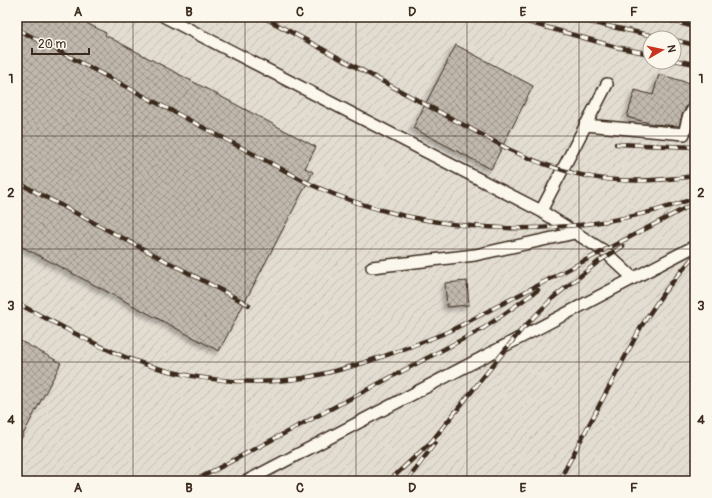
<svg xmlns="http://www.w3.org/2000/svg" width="712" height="498" viewBox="0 0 712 498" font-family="Pangolin,sans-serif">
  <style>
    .industrial { fill: url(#industrial-furrows); fill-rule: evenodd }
    .building { fill: url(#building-cross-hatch); stroke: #3b2a1e; filter: url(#shadow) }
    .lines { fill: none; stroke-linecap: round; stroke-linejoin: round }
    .lane-casing { stroke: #3b2a1e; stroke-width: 14 }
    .lane { stroke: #fbf7ec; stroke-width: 11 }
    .rail-casing { stroke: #3b2a1e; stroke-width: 4.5 }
    .rail { stroke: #fbf7ec; stroke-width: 3; stroke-dasharray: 9; stroke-linecap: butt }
    .grid { fill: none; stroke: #3b2a1e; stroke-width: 1; stroke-opacity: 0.55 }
    .neatline { fill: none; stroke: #3b2a1e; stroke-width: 1.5 }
    .grid-label { font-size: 13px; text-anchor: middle; font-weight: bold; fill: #3b2a1e }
  </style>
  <defs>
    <pattern id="industrial-furrows" width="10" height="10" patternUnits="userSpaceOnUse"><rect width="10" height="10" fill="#e2dcd1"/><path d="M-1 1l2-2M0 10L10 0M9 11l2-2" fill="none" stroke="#c3bdb3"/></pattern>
    <pattern id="building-cross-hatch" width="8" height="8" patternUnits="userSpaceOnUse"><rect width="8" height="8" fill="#c0b8ad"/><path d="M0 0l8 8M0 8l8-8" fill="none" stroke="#9d968c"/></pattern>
    <filter id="shadow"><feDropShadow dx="-3.5" dy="3.5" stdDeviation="2" flood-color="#0004"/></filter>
  </defs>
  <rect width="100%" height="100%" fill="#f0ebe0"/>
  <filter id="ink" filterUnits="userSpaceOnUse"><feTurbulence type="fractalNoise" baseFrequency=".025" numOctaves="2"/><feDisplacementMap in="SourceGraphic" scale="8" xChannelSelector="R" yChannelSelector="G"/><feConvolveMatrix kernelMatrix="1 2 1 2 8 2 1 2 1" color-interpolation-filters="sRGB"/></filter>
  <g filter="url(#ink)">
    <!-- industrial -->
    <path class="industrial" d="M17,17H695V481H17ZM650,38H674V62H650Z"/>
    <!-- building -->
    <path class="building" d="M17,17H75L106,33L105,35L316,147L305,168L313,172L219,351L17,244Z
      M456,45L533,86L491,169L413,128Z
      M659,74L695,85V99L689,102L682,115L679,126L653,124L627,117L635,90L653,95Z
      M467,281L469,305L447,307L445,283Z
      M17,339L61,363L17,446Z"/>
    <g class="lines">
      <defs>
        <path id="lane" d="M165,17L541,211L604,251L633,278
          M585,125L684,134L688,118L695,106
          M541,211L607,84
          M372,267L475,255L575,233
          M247,481L695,246"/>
      </defs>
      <!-- lane casing -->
      <use href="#lane" class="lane-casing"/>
      <!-- lane -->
      <use href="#lane" class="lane"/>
      <defs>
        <path id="rail" d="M263,17L510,150C578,181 621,186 695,176
          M510,17L616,47L650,54
          M656,17L695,27
          M571,18L663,38
          M17,29L312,185C429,238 574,242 695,198
          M674,40L695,45
          M674,60L695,64
          M616,144L695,147
          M17,182L249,305
          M17,303C53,322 88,342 125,357C180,379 245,387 303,378C353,369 403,350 450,331L695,203
          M194,481L484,328L538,290
          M389,481L432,441L522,329L554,297L598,262L623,246
          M407,481L435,443
          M559,481L642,325L664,292L695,255"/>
      </defs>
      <!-- rail casing -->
      <use href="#rail" class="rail-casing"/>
      <!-- rail -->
      <use href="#rail" class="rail"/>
    </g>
  </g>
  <!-- grid -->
  <path class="grid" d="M133,17V481M245,17V481M356,17V481M467,17V481M579,17V481M17,136H695M17,249H695M17,362H695"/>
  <!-- margin -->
  <rect width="712" height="498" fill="none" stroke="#fbf7ec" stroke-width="44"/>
  <!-- north arrow -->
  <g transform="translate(662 50) rotate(81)"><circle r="19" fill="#fbf7ec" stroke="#aea59a"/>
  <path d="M0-3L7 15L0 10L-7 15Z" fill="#c8321e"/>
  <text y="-6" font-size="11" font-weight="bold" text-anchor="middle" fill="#3b2a1e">N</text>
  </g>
  <!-- scale -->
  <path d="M32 48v6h57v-6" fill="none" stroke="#3b2a1e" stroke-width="2"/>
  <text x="38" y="48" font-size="12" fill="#3b2a1e" stroke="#fbf7ec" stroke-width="3" paint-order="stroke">20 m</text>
  <rect x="22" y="22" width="668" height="454" class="neatline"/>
  <g class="grid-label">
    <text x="78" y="16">A</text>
    <text x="189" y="16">B</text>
    <text x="300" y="16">C</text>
    <text x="412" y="16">D</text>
    <text x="523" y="16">E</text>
    <text x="634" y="16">F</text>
    <text x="11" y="83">1</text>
    <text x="701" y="83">1</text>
    <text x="11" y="197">2</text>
    <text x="701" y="197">2</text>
    <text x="11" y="310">3</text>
    <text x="701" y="310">3</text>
    <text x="11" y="424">4</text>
    <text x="701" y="424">4</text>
    <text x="78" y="492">A</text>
    <text x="189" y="492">B</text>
    <text x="300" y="492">C</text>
    <text x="412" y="492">D</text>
    <text x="523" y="492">E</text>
    <text x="634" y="492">F</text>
  </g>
</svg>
